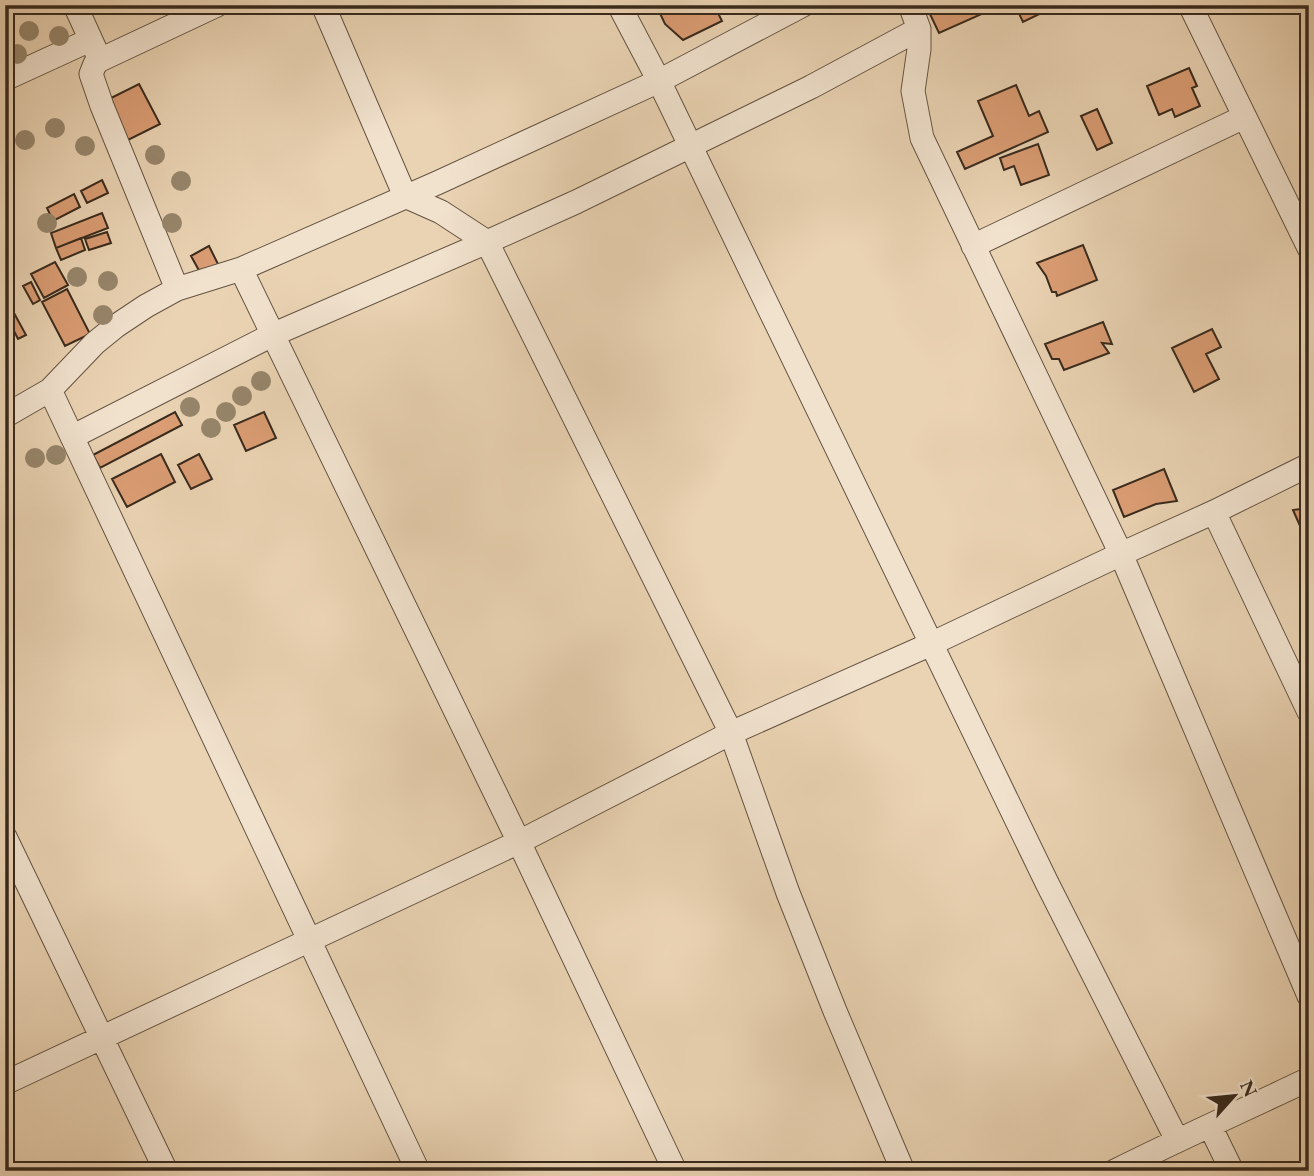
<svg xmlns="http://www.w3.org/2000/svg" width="1314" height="1176" viewBox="0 0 1314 1176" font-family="'EB Garamond',serif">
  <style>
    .building { fill: #db9d74; stroke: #382a1d; stroke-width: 2 }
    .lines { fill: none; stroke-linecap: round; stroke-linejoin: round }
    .minor-casing { stroke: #645442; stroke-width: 25 }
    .minor { stroke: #f1e2ce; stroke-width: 23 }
    .tree { fill: #97866c }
  </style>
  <rect width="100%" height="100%" fill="#ead3b3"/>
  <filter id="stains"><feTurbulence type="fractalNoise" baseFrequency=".00286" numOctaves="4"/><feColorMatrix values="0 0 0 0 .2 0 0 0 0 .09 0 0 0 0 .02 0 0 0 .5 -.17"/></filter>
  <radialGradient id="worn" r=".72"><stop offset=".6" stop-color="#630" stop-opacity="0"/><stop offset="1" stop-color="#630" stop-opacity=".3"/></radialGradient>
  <!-- building -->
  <path class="building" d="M656,5H714L722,21L683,40L665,24Z
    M929,5H992L993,9L939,33L929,12Z
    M1015,5H1058L1023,22Z
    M1189,68L1197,86L1192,88L1200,106L1175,117L1172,109L1159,115L1147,86Z
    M139,84L160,124L126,141L105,101Z
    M1016,85L1029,116L1039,111L1048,132L965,169L957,152L993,136L978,101Z
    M1097,109L1112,143L1097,150L1081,116Z
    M1038,144L1049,175L1021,185L1014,166L1004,170L1000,158Z
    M102,180L108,193L87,203L81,191Z
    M74,194L80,207L53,221L47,208Z
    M102,213L108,228L56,248L51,233Z
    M107,232L111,243L89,250L85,239Z
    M81,238L85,250L61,260L56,248Z
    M1083,245L1097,280L1057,296L1056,292H1052L1046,276L1037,263Z
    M209,246L218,264L201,274L191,256Z
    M55,262L68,285L44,298L31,274Z
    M31,282L40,300L33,304L23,286Z
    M67,289L90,334L65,346L42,302Z
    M14,313L26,335L18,339L7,317Z
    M1103,322L1112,344L1102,343L1109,353L1064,370L1059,359H1052L1045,344Z
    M1212,329L1221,347L1206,354L1219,379L1194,392L1172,348Z
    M175,412L182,425L100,468L93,455Z
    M264,412L276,438L246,451L234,425Z
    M161,454L175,482L127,507L112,479Z
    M199,454L212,479L191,489L178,465Z
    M1164,469L1177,501L1156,504L1124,517L1113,490Z
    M1309,508V546L1293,510Z"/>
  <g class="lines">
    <defs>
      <path id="minor" d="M75,5L100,60L95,64L91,74L102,106L177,289
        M323,5L405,196L441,212L487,242L731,733L788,893L835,1011L903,1171
        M619,5L659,81L1047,883L1177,1140
        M910,5L919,29V49L913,91L922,138L1121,554L1309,996
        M1190,5L1309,248
        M100,60L217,5
        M5,79L90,40
        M973,246L1244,117
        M241,269L519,842L675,1171
        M50,390L418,1171
        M5,416L50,390L95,343L116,326L146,306L177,289L241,269L437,183L659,81L803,5
        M72,437L272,335L487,242L576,202L811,87L919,29
        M1214,512L1309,712
        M5,837L166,1171
        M5,1083L519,842L731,733L931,644L1121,554L1214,512L1309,465
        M1210,1126L1232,1171
        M1115,1171C1179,1139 1244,1110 1309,1079"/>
    </defs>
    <!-- minor casing -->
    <use href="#minor" class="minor-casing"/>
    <!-- minor -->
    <use href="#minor" class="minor"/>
  </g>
  <!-- trees -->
  <g class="tree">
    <circle cx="29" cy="31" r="10"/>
    <circle cx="59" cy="36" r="10"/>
    <circle cx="17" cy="54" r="10"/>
    <circle cx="55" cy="128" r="10"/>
    <circle cx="25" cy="140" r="10"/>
    <circle cx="85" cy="146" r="10"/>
    <circle cx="155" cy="155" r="10"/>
    <circle cx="181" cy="181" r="10"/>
    <circle cx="47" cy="223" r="10"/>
    <circle cx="172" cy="223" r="10"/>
    <circle cx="77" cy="277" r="10"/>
    <circle cx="108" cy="281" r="10"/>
    <circle cx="103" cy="315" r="10"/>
    <circle cx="261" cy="381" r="10"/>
    <circle cx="242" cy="396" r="10"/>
    <circle cx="190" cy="407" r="10"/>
    <circle cx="226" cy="412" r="10"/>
    <circle cx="211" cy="428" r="10"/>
    <circle cx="56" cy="455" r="10"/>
    <circle cx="35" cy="458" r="10"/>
  </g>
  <!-- margin -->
  <rect width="1314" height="1176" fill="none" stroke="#ead3b3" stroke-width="28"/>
  <rect x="7" y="7" width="1300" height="1162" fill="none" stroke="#382a1d" stroke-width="3.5"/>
  <rect x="14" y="14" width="1286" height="1148" fill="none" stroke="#382a1d" stroke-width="2"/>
  <!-- north arrow -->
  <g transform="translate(1234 1096) rotate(63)" stroke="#f1e2ce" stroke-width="5" paint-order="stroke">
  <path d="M0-5L12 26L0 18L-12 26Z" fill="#382a1d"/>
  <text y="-10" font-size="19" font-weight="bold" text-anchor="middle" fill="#382a1d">N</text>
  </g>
  <rect width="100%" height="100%" filter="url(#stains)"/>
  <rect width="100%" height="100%" fill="url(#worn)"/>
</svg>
